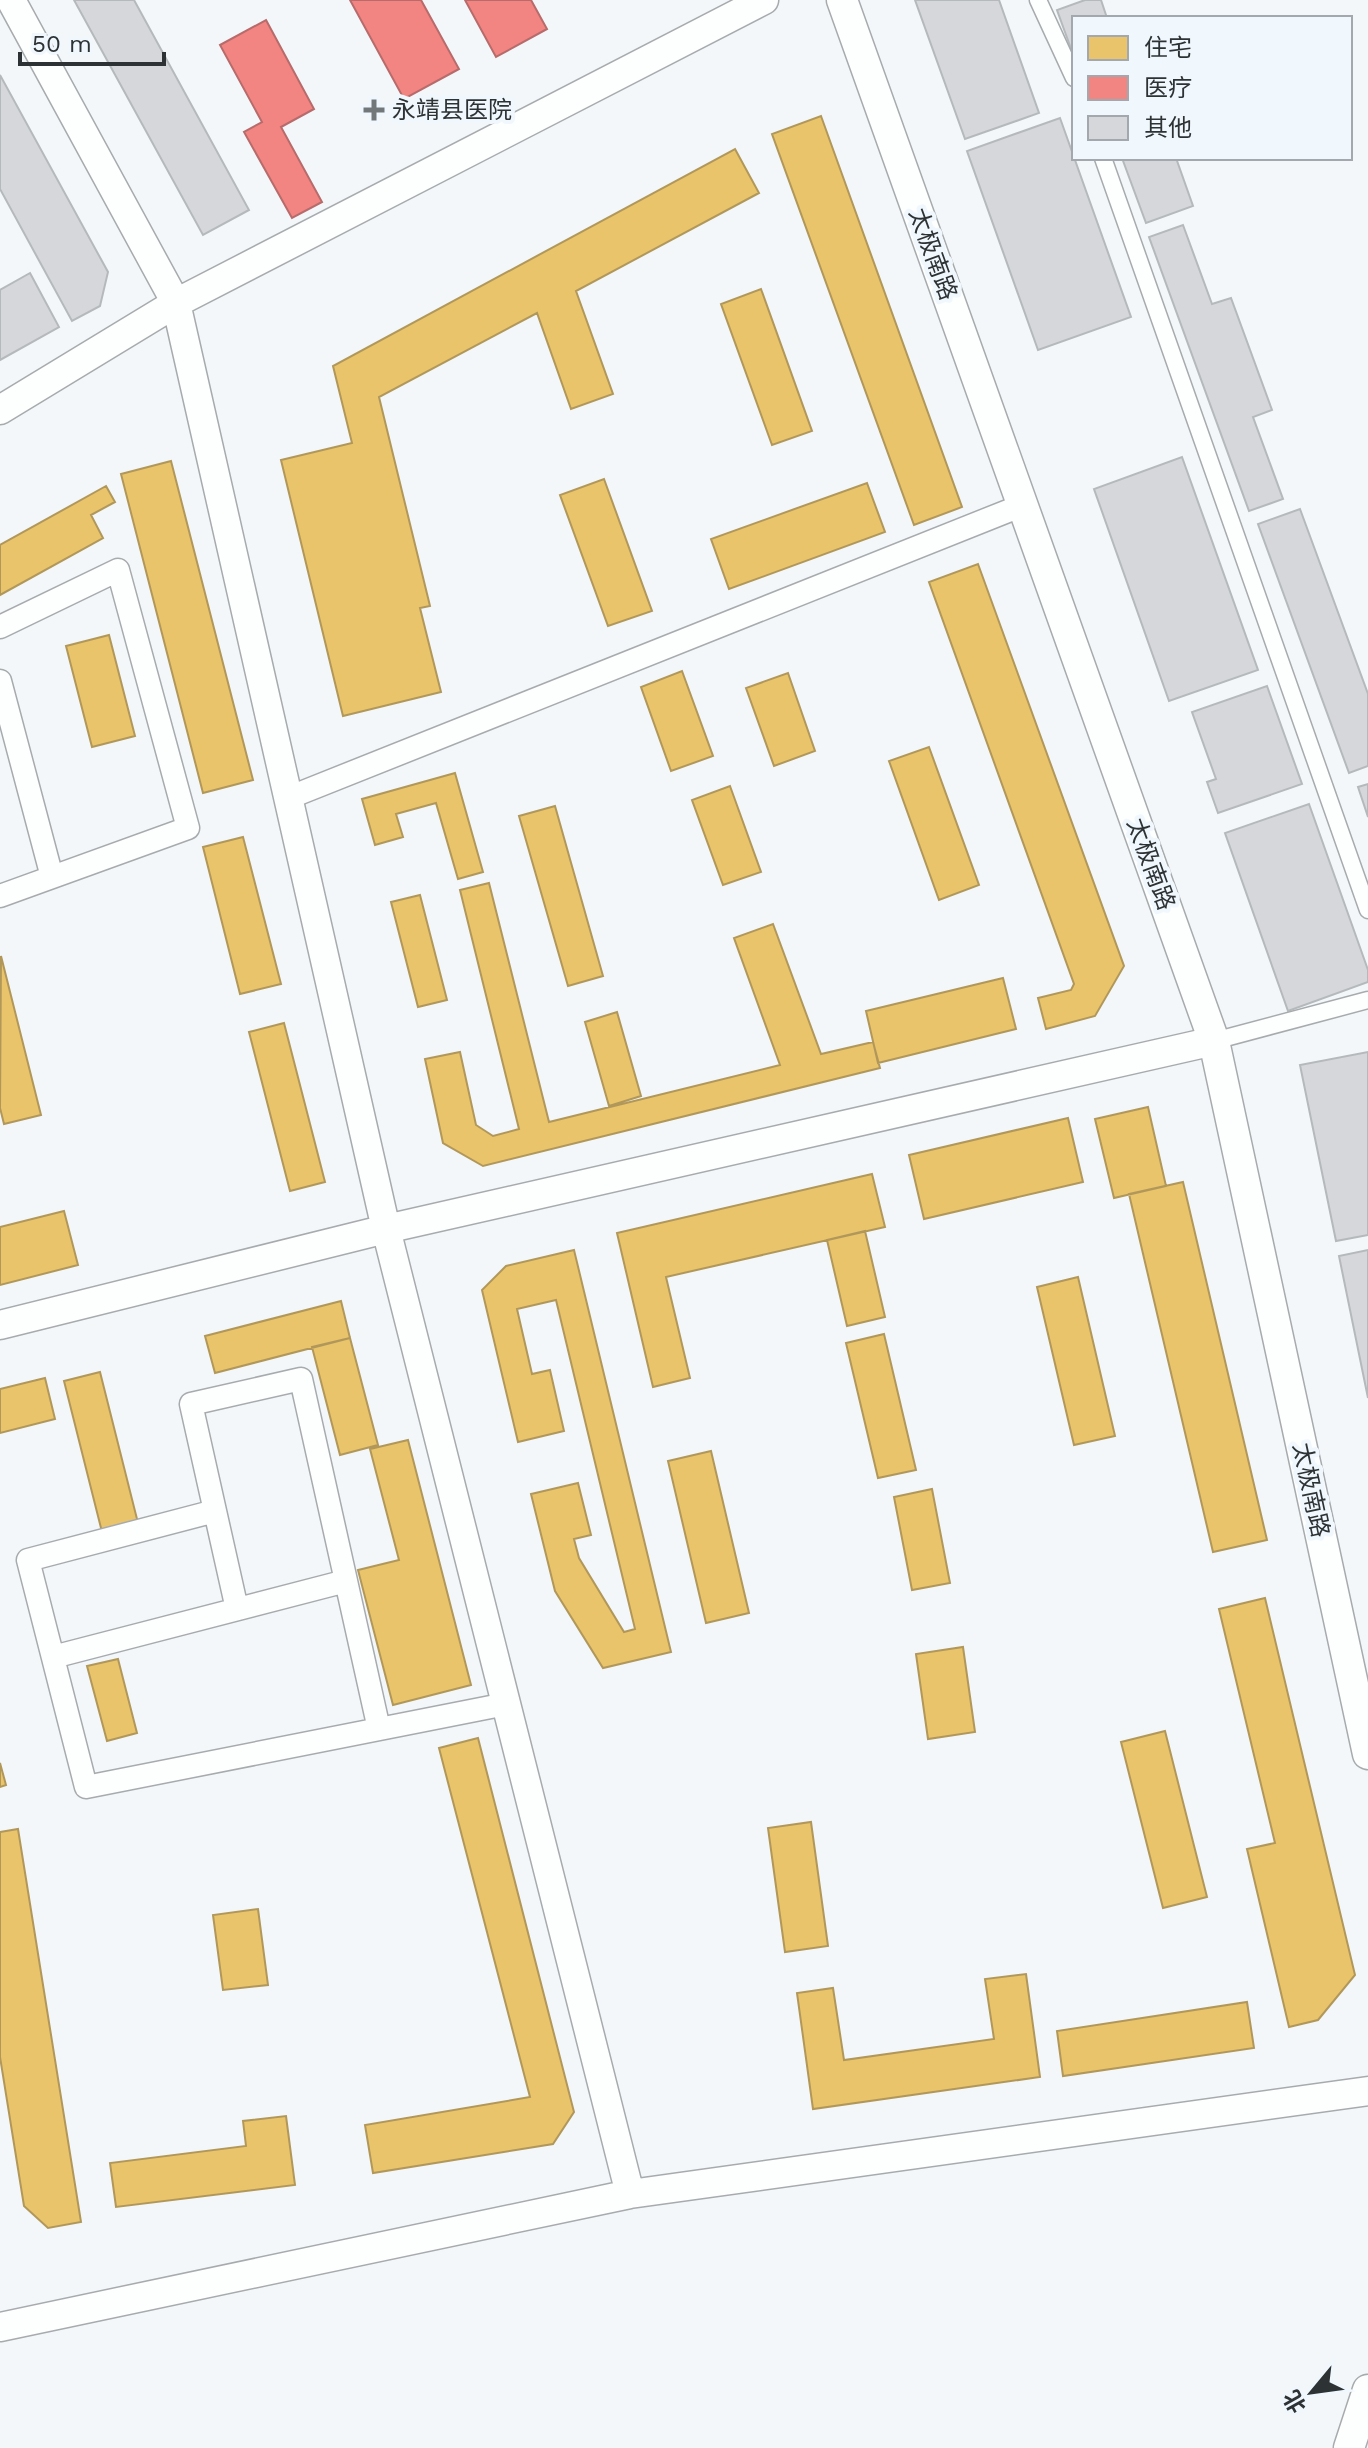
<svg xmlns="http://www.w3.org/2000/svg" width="1368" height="2448" viewBox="0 0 1368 2448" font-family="'Work Sans','Noto Sans SC',sans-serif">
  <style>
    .homes { fill: #e9c46a; stroke: #b1985a; stroke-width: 2 }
    .health { fill: #f28482; stroke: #b76b6b; stroke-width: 2 }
    .building { fill: #d5d7db; stroke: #b6b9bc; stroke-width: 2 }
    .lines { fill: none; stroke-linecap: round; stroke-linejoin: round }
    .pedestrian-casing { stroke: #a8abae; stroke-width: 19 }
    .minor-casing { stroke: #a8abae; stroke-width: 25 }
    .tertiary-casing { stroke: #a8abae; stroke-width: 31 }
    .secondary-casing { stroke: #a8abae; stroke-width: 33 }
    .pedestrian { stroke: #fdfefe; stroke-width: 16 }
    .minor { stroke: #fdfefe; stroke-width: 22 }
    .tertiary { stroke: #fdfefe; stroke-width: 28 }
    .secondary { stroke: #fdfefe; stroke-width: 30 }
    .poi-dot { fill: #72777a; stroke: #f0f7fd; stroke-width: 3 }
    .labels { text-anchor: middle; stroke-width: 8; stroke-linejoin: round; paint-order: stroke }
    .poi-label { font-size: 24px; fill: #2d3235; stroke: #f0f7fd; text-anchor: start }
    .street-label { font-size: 24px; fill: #2d3235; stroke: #f0f7fd }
  </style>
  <rect width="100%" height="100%" fill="#f3f7fa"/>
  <!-- homes -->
  <path class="homes" d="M821,116L962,507L914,525L772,134Z
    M735,149L759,193L576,291L613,394L571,409L537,313L379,397L430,606L420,608L441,692L343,716L281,460L352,443L333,366Z
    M761,289L812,431L772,445L721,304Z
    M171,461L253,780L203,793L121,474Z
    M604,479L652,611L608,626L560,495Z
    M867,483L885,532L729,589L711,539Z
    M106,486L115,502L91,515L103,538L0,595V545Z
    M978,564L1124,966L1095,1016L1046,1029L1038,998L1071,990L1074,984L929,582Z
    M109,635L135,736L92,747L66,646Z
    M682,671L713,756L671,771L641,687Z
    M788,673L815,751L774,766L746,688Z
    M929,747L979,885L939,900L889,761Z
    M455,773L483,872L458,879L436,803L396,814L403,837L375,845L362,799Z
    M730,786L761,872L723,885L692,800Z
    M555,806L603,976L568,986L519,816Z
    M243,837L281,984L240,994L203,847Z
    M489,883L549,1122L780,1065L734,938L773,924L821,1054L873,1042L880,1068L483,1166L443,1143L425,1059L460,1052L476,1125L493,1136L519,1129L460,890Z
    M420,895L447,1000L418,1007L391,902Z
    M1,956L41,1115L4,1124L0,1108Z
    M1003,978L1016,1029L878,1063L866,1011Z
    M617,1012L641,1096L609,1106L585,1022Z
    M284,1023L325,1182L290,1191L249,1032Z
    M1148,1107L1166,1186L1114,1198L1095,1119Z
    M1068,1118L1083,1182L924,1219L909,1155Z
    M872,1174L885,1227L666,1277L690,1378L653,1387L617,1233Z
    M1183,1182L1267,1540L1213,1552L1129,1194Z
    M64,1211L78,1265L0,1285V1227Z
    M865,1231L885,1317L847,1326L827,1240Z
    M574,1250L671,1652L603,1668L555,1591L531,1494L578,1483L591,1535L574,1539L579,1558L624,1632L635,1629L556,1300L517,1309L532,1374L550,1370L564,1431L518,1442L482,1290L506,1266Z
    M1078,1277L1115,1436L1074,1445L1037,1287Z
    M341,1301L350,1338L215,1373L205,1336Z
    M884,1334L916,1470L878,1478L846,1343Z
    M350,1338L378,1445L340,1455L312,1347Z
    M100,1372L138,1523L102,1532L64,1381Z
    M45,1378L55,1419L0,1433V1389Z
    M408,1440L471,1685L393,1705L358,1570L399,1560L370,1449Z
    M711,1451L749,1613L706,1623L668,1461Z
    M932,1489L950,1583L912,1590L894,1497Z
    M1265,1598L1355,1975L1318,2020L1289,2027L1247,1849L1275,1843L1219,1609Z
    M963,1647L975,1732L928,1739L916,1654Z
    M118,1659L137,1733L107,1741L87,1666Z
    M1165,1731L1207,1897L1163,1908L1121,1742Z
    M478,1738L574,2112L553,2144L373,2173L365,2125L530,2097L439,1748Z
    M0,1763L6,1785L0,1787Z
    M811,1822L828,1946L785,1952L768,1828Z
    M18,1829L81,2222L48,2228L24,2206L0,2057V1832Z
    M258,1909L268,1985L223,1990L213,1915Z
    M1026,1974L1040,2077L813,2109L797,1993L833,1988L844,2060L994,2039L985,1979Z
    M1247,2002L1254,2048L1063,2076L1057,2031Z
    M286,2116L295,2185L116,2207L110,2163L246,2146L243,2121Z"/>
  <!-- health -->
  <path class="health" d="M350,0H421L459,69L404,99Z
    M465,0H531L547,29L496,57Z
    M266,20L314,109L281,127L322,202L292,218L244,132L262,122L220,45Z"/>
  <!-- building -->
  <path class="building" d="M74,0H134L249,210L203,235Z
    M915,0H999L1039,113L965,139Z
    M1085,0H1101L1107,18H1074V57L1057,10Z
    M0,75L108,272L100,306L72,321L0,189Z
    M1060,118L1131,317L1038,350L967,151Z
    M1122,158H1176L1193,206L1146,223Z
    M1183,225L1212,304L1231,298L1272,410L1253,417L1283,499L1249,511L1149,237Z
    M30,273L59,327L0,360V290Z
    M1182,457L1258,670L1169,701L1094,489Z
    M1300,509L1368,694V766L1349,773L1258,524Z
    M1267,686L1302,784L1218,813L1207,782L1216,779L1192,712Z
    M1368,784V817L1358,787Z
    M1309,804L1368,970V982L1288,1011L1225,833Z
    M1368,1052V1235L1336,1241L1300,1065Z
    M1368,1250V1398L1339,1256Z"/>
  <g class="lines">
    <defs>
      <path id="pedestrian" d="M1038,0L1074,78
        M1103,158L1368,910
        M1214,1041L1368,1000"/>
      <path id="minor" d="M0,627L118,570L188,828L0,896
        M0,681L52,877
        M288,798L1023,505
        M215,1511L28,1560L86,1787L506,1704
        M237,1609L191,1404L301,1379L379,1729
        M53,1657L346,1581"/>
      <path id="tertiary" d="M11,0L176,303L386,1229L630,2194
        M0,410L176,303L764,0
        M0,1325L386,1229L1214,1041
        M0,2327L630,2194L1368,2091"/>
      <path id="secondary" d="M842,0L1214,1041L1368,1754
        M1349,2448L1368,2390"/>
    </defs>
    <!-- pedestrian casing -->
    <use href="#pedestrian" class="pedestrian-casing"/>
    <!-- minor casing -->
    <use href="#minor" class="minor-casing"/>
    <!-- tertiary casing -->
    <use href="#tertiary" class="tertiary-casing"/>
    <!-- secondary casing -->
    <use href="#secondary" class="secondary-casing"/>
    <!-- pedestrian -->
    <use href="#pedestrian" class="pedestrian"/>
    <!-- minor -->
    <use href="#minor" class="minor"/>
    <!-- tertiary -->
    <use href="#tertiary" class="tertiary"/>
    <!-- secondary -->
    <use href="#secondary" class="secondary"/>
  </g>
  <!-- markers -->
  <path class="poi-dot" d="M370 98h8v8h8v8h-8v8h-8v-8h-8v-8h8z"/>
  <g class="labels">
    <!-- poi labels -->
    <g class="poi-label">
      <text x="392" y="118">永靖县医院</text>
    </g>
    <!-- street labels -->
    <g class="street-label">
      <text transform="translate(933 254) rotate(70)" y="8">太极南路</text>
      <text transform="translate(1151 864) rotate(70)" y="8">太极南路</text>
      <text transform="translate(1311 1490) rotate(78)" y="8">太极南路</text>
    </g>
  </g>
  <!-- legend -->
  <rect x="1072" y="16" width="280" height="144" fill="#f0f7fd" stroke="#a2a8ad" stroke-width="2"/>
  <rect x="1088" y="36" width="40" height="24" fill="#e9c46a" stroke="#a2a8ad" stroke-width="2"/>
  <text x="1144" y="56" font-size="24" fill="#2d3235">住宅</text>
  <rect x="1088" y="76" width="40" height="24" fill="#f28482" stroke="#a2a8ad" stroke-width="2"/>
  <text x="1144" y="96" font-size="24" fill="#2d3235">医疗</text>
  <rect x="1088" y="116" width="40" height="24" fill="#d5d7db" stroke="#a2a8ad" stroke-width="2"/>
  <text x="1144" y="136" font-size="24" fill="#2d3235">其他</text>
  <!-- north arrow -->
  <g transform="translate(1312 2392) rotate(241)" stroke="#f0f7fd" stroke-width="6" paint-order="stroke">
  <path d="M0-6L14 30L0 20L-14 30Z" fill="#2d3235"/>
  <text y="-12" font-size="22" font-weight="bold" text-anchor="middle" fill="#2d3235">北</text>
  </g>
  <!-- scale -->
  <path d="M20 52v12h144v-12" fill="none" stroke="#2d3235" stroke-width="4"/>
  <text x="32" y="52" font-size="24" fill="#2d3235" stroke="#f0f7fd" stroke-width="6" paint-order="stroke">50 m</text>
</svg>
